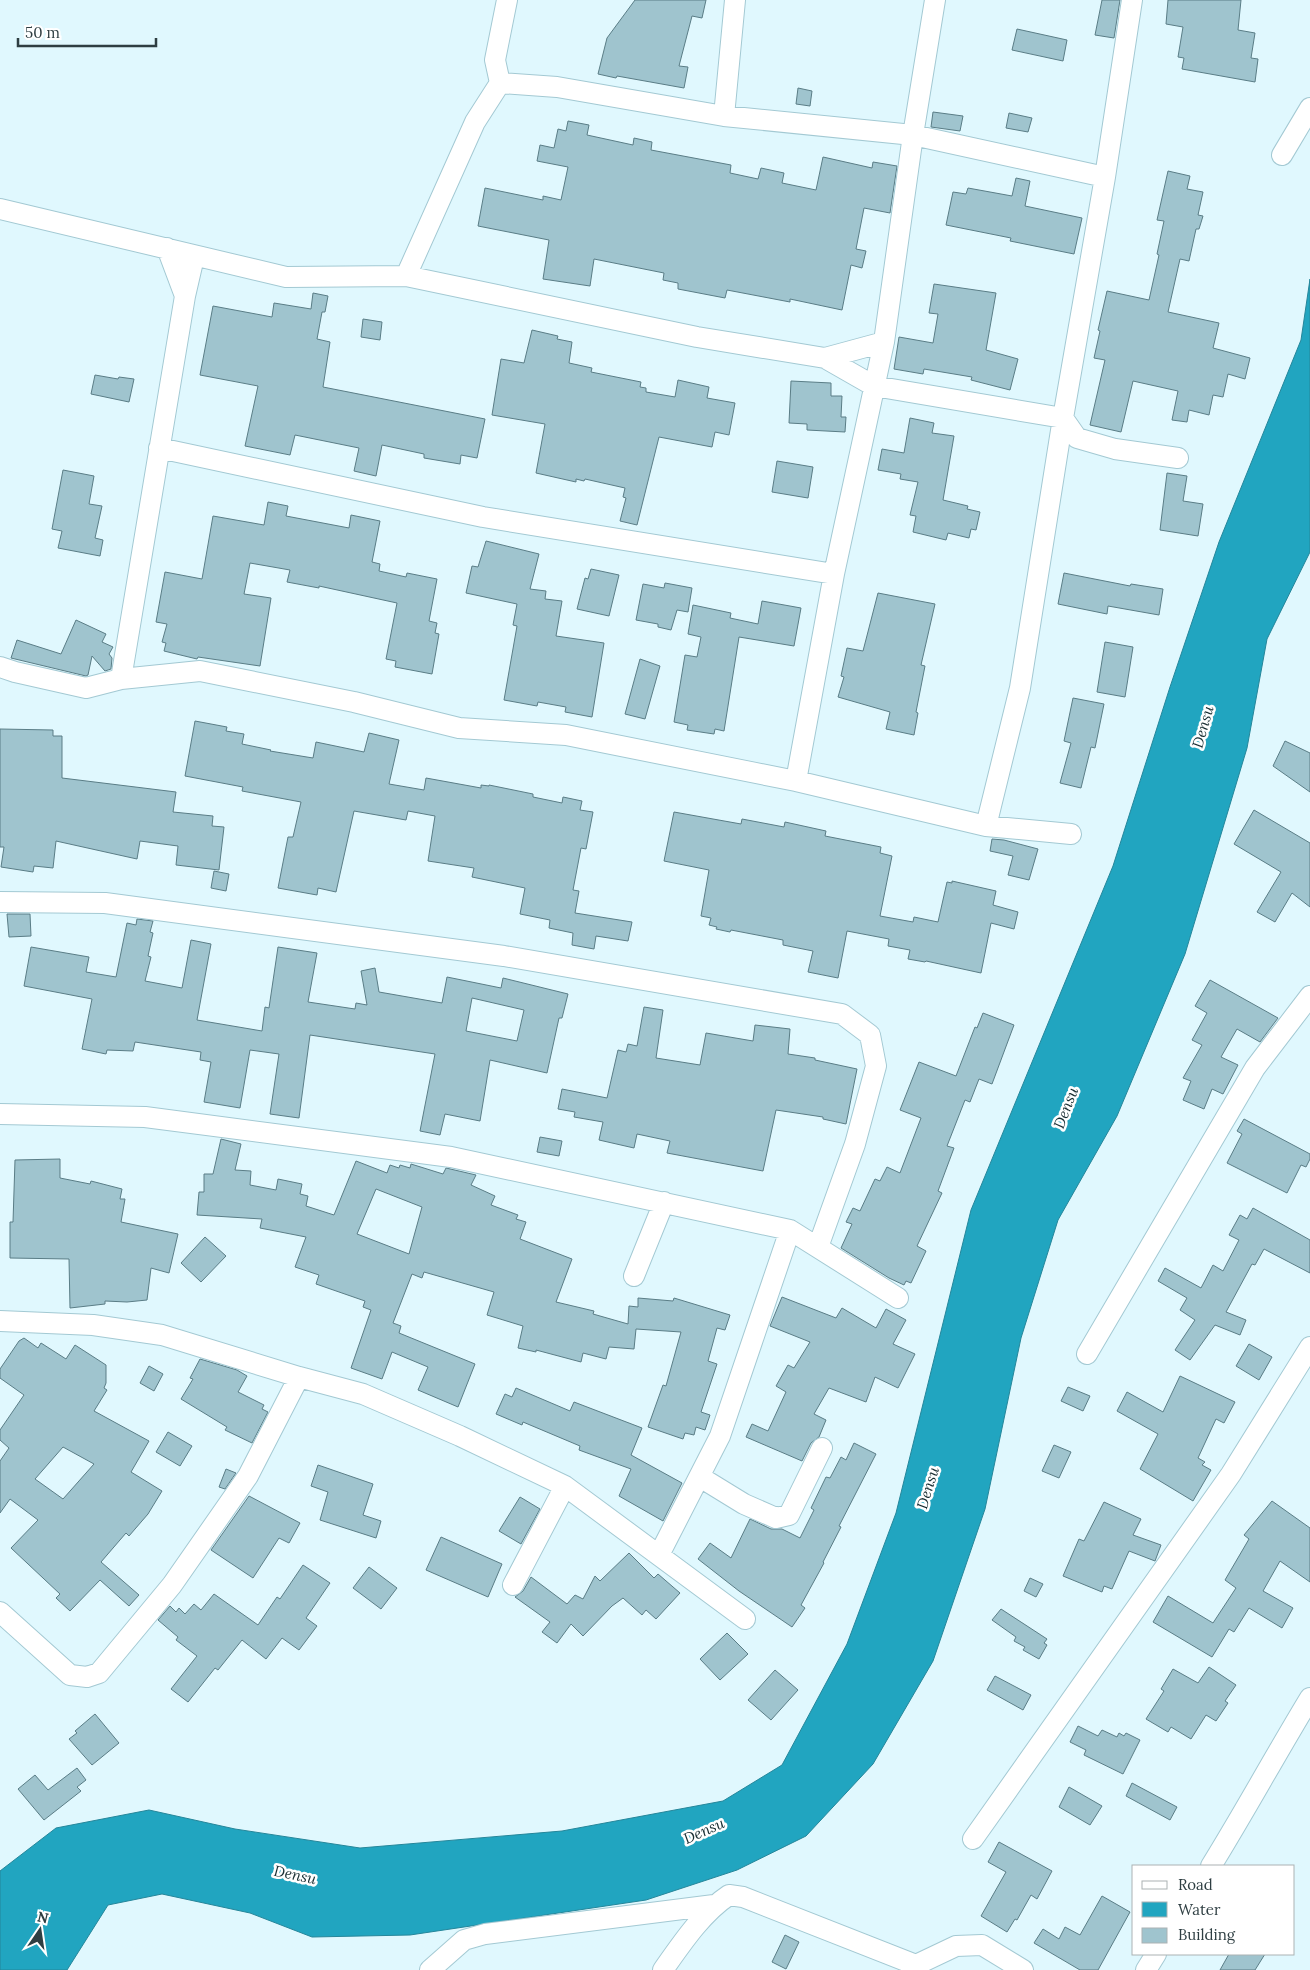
<svg xmlns="http://www.w3.org/2000/svg" width="1310" height="1970" viewBox="0 0 1310 1970" font-family="Lora,serif">
  <style>
    .water { fill: #21a5c0; stroke: #25869a }
    .building { fill: #9fc4ce; stroke: #5a7d86; fill-rule: evenodd }
    .lines { fill: none; stroke-linecap: round; stroke-linejoin: round }
    .street-casing { stroke: #a3c9d3; stroke-width: 22 }
    .street { stroke: #fff; stroke-width: 20 }
    .labels { text-anchor: middle; stroke-width: 5; stroke-linejoin: round; paint-order: stroke }
    .water-label { font-size: 15px; font-style: italic; fill: #182d32; stroke: #fff }
  </style>
  <rect width="100%" height="100%" fill="#e0f8fe"/>
  <!-- water -->
  <path class="water" d="M1310,279V552L1267,639L1247,748L1185,954L1117,1116L1058,1220L1021,1338L985,1509L933,1661L873,1764L806,1836L737,1870L646,1900L410,1935L312,1937L250,1913L162,1894L108,1905L67,1970H0V1871L56,1828L149,1810L235,1829L360,1848L562,1831L723,1801L782,1765L847,1644L896,1513L971,1210L1113,866L1170,687L1219,542L1301,340Z"/>
  <!-- building -->
  <path class="building" d="M635,0H706L702,18L692,16L679,66L688,67L684,88L617,76L616,78L598,74L607,38Z
    M1102,0H1120L1114,38L1095,35Z
    M1168,0H1241L1238,30L1255,33L1251,58L1258,59L1255,82L1182,69L1184,58L1178,57L1183,27L1166,24Z
    M1017,29L1067,40L1063,61L1012,50Z
    M798,88L812,91L810,106L796,104Z
    M933,112L963,116L960,131L931,127Z
    M1009,113L1032,118L1028,132L1006,128Z
    M568,121L589,125L587,135L633,145L634,138L652,142L651,150L731,165L730,173L758,179L761,168L784,173L782,183L816,190L823,157L872,168L873,162L897,166L890,213L864,208L856,249L866,251L862,268L851,265L842,310L790,299V302L727,290L725,298L678,289V283L663,280L664,273L594,259L590,286L543,279L549,240L478,226L485,188L543,200V196L561,200L568,167L537,161L540,145L554,148L558,129L566,131Z
    M1168,171L1190,176L1187,189L1203,192L1198,215L1203,216L1199,229H1196L1189,261L1180,259L1168,312L1219,323L1213,348L1250,358L1245,379L1228,374L1223,397L1213,395L1209,415L1189,410L1187,422L1172,420L1178,391L1133,381L1121,432L1090,425L1105,360L1094,358L1100,331L1098,330L1107,291L1149,300L1159,255L1157,254L1164,221L1157,220Z
    M1016,178L1030,181L1025,206L1082,218L1074,254L1010,241L1011,238L946,225L953,192L966,194L968,188L1012,196Z
    M934,284L996,293L986,350L1018,359L1010,390L971,380L972,377L924,369L923,374L894,369L899,337L933,343L938,314L929,313Z
    M313,293L328,296L325,312H322L317,339L330,342L323,387L485,419L477,458L461,455L460,464L424,458V454L382,445L376,476L354,471L359,448L295,435L290,455L245,446L258,386L200,375L213,306L272,317L274,303L311,309Z
    M363,319L382,322L380,340L361,337Z
    M532,330L558,336L557,339L572,342L569,363L592,368L591,372L641,382L640,387L646,388V392L675,397L678,380L709,387L707,398L735,403L729,435L715,432L712,447L659,437L637,525L620,521L626,498L623,497L625,488L585,479L584,481L576,479V482L536,473L545,424L492,415L501,359L524,363Z
    M95,375L118,379L119,377L134,379L129,402L91,394Z
    M791,381L831,383V396H842L841,417H846L845,432L807,430V424L789,423Z
    M910,418L934,423L932,433L954,436L943,500L968,506L967,509L980,512L976,530L971,529L969,538L948,533L946,540L913,532L916,516L910,515L918,482L900,479L901,474L878,470L882,449L904,453Z
    M777,461L813,467L808,498L772,492Z
    M63,470L94,476L89,504L102,506L95,538L103,540L100,556L58,548L62,531L52,529Z
    M1167,473L1187,476L1183,501L1203,504L1198,536L1160,530Z
    M268,502L288,506L286,516L349,528L351,515L380,521L372,562L380,564L379,571L406,577L407,573L437,579L429,621L437,623L435,633L439,634L432,674L395,667L396,661L386,659L397,603L319,586V588L287,582L290,570L250,563L244,594L271,598L260,666L198,657L197,659L164,651L166,643L162,642L167,624L156,622L165,572L202,579L213,516L264,525Z
    M486,541L539,554L530,589L546,591L545,599L562,601L556,636L604,643L592,717L565,712L566,707L538,702L537,706L504,700L517,626L513,625L517,604L466,593L472,566L478,567Z
    M591,569L619,575L609,616L577,609L585,578L588,579Z
    M1064,573L1130,586L1131,584L1163,589L1159,615L1108,606L1107,614L1058,604Z
    M665,583L692,588L688,612L677,610L671,630L658,627V624L636,620L643,584L664,588Z
    M878,593L935,604L921,665L925,666L916,712L918,713L914,735L886,729L890,712L838,697L844,677L841,676L847,648L863,651Z
    M762,601L801,608L794,646L739,637L724,731L715,729L714,734L687,730L688,725L674,722L685,655L697,657L701,637L688,634L693,605L731,613L730,618L758,624Z
    M76,620L106,634L102,642L113,647L109,654L112,658L111,669L105,671L92,656L88,675L86,676L11,658L17,640L61,654Z
    M1105,642L1133,647L1125,697L1097,692Z
    M640,659L660,666L645,719L625,714Z
    M1073,698L1104,704L1095,748L1091,747L1081,788L1060,783L1071,743L1064,741Z
    M195,721L227,727L226,731L244,734L242,744L271,750L270,751L313,758L316,742L364,752L369,733L399,740L389,784L424,790L426,778L481,788V785L489,786V785L533,794V797L562,803L563,797L582,801L580,810L593,812L586,849L581,848L573,890L579,891L575,913L632,922L628,941L596,936L594,949L572,945L573,933L549,928L550,920L520,914L525,888L472,877L474,868L428,861L435,816L408,811L406,820L354,811L336,892L318,888L317,895L278,888L288,837H293L301,802L242,791L243,787L185,776Z
    M0,729L53,730V736H62V778L176,792L173,812L213,816L212,826L224,827L219,870L176,865L178,846L140,841L137,859L56,841L53,868L34,866L33,872L1,867L4,847H0Z
    M1285,741L1310,753V792L1273,766Z
    M1254,810L1310,843V907L1292,893L1275,922L1257,912L1281,872L1234,844Z
    M674,812L741,824L742,819L784,827L785,822L826,831L825,836L881,847L880,853L892,856L880,916L913,922L914,917L938,922L947,882L952,883V881L996,891L993,905L1018,912L1014,929L991,923L981,973L926,961L925,962L908,959L910,950L888,946L889,939L847,931L838,978L808,972L813,951L783,945V940L731,930L730,932L716,929L717,927L709,925L711,918L701,916L709,870L664,861Z
    M992,839L1004,840L1038,849L1029,880L1008,875L1013,856L990,851Z
    M214,871L229,874L226,891L211,888Z
    M7,914H30L31,936L9,937Z
    M137,919L153,921L150,932L153,933L148,956L151,957L145,981L182,988L191,940L211,944L197,1020L262,1031L265,1007L269,1008L278,947L317,953L308,1002L355,1009L356,1003L367,1005L361,971L375,968L379,992L442,1003L447,977L501,988L503,978L568,994L562,1018H559L547,1073L490,1060L480,1121L445,1114L440,1135L420,1131L435,1054L310,1035L299,1118L270,1114L279,1054L250,1050L240,1108L204,1102L211,1062L200,1060L201,1052L135,1042L133,1051L107,1050L106,1054L82,1049L92,999L24,986L31,947L89,957L86,972L116,977L127,923L136,925ZM472,998L524,1010L517,1041L466,1031Z
    M1210,980L1278,1018L1260,1042L1237,1029L1221,1057L1238,1065L1223,1094L1212,1089L1204,1109L1183,1100L1191,1081L1183,1078L1202,1045L1192,1040L1207,1013L1195,1006Z
    M644,1007L663,1010L656,1058L700,1065L706,1033L753,1041L755,1025L790,1029L788,1054L815,1058V1060L857,1069L846,1124L823,1119V1117L776,1110L763,1171L667,1153L670,1141L637,1134L634,1148L599,1140L603,1122L574,1117L575,1112L558,1109L562,1089L607,1098L618,1050L626,1052L628,1044L637,1046Z
    M983,1013L1014,1025L992,1084L979,1079L970,1102L965,1100L947,1146L954,1148L938,1191L942,1193L917,1246L926,1251L911,1283L906,1281L904,1285L889,1278L841,1248L852,1224L846,1222L853,1208L860,1211L875,1179L880,1181L887,1167L900,1173L921,1118L900,1110L919,1062L956,1076L975,1027L977,1028Z
    M1244,1119L1310,1154V1159L1306,1167L1301,1165L1287,1193L1227,1163L1242,1134L1237,1131Z
    M540,1137L562,1141L559,1156L537,1152Z
    M221,1139L241,1144L235,1170L251,1171L250,1185L276,1190L278,1179L302,1184L300,1194L308,1196L306,1206L334,1215L356,1161L387,1173L390,1165L399,1168L400,1165L410,1168L411,1164L443,1174L446,1168L476,1175L471,1185L495,1196L491,1205L518,1215L516,1219L526,1222L520,1239L572,1259L556,1302L594,1311L593,1314L628,1324L629,1306L638,1307V1298L673,1301L674,1298L730,1315L725,1330L717,1328L708,1361L717,1364L701,1412L710,1415L705,1430L696,1427L694,1435L685,1433L683,1439L648,1427L663,1385L666,1386L681,1332L636,1329L634,1349L609,1347L606,1359L583,1353L581,1362L536,1350V1352L518,1348L523,1326L487,1315L494,1292L424,1272L422,1278L412,1274L393,1323L401,1326L399,1333L475,1364L458,1407L418,1390L428,1367L392,1352L382,1379L351,1368L371,1310L363,1307L365,1301L316,1284L319,1275L295,1267L306,1237L260,1228L262,1219L197,1215L199,1192H204V1174H213ZM376,1189L422,1207L409,1254L357,1234Z
    M60,1159V1178L90,1184L91,1181L122,1189L120,1199H125L121,1222L178,1234L169,1273L151,1268L147,1300L127,1302L105,1301V1304L70,1308L69,1259L10,1258V1222H13L15,1160Z
    M1253,1208L1310,1240V1273L1264,1249L1255,1265L1252,1264L1226,1312L1246,1320L1240,1335L1215,1325L1190,1360L1175,1350L1195,1320L1180,1310L1187,1298L1158,1281L1165,1268L1201,1288L1213,1265L1223,1271L1239,1240L1229,1235L1240,1215L1247,1219Z
    M205,1237L226,1256L201,1282L181,1263Z
    M782,1297L836,1318L842,1308L876,1328L886,1309L906,1320L893,1344L915,1354L898,1388L875,1377L866,1402L829,1388L814,1414L826,1420L819,1437L811,1443L802,1461L746,1437L752,1424L768,1431L786,1392L776,1386L788,1365L794,1368L810,1342L770,1326Z
    M24,1338L38,1348L41,1343L66,1359L75,1345L106,1365V1383L104,1388L107,1390L94,1411L149,1441L131,1472L162,1491L148,1514L129,1536L126,1533L101,1562L139,1595L129,1606L100,1580L70,1611L56,1598L60,1594L11,1548L38,1520L10,1499L0,1513V1461L9,1448L0,1440V1430L24,1395L0,1378V1369L19,1341ZM63,1447L94,1464L63,1499L35,1479Z
    M1249,1344L1272,1357L1259,1380L1236,1366Z
    M200,1359L237,1370L247,1376L238,1392L264,1405L262,1409L268,1412L252,1443L225,1430L227,1427L181,1399L193,1379L190,1378Z
    M149,1366L163,1374L154,1391L140,1383Z
    M1180,1376L1235,1402L1224,1423L1216,1419L1198,1458L1205,1462L1202,1465L1211,1470L1193,1501L1140,1469L1158,1434L1117,1411L1127,1392L1163,1412Z
    M1068,1387L1090,1396L1083,1411L1061,1401Z
    M516,1388L570,1411L574,1402L642,1428L631,1455L682,1483L663,1521L619,1496L631,1469L579,1450L580,1446L523,1422L522,1425L496,1414L505,1394L512,1397Z
    M168,1432L192,1446L180,1466L156,1452Z
    M854,1443L876,1454L839,1526L841,1527L823,1562L824,1563L801,1605L805,1608L792,1627L739,1591L698,1559L710,1543L731,1558L750,1519L771,1529H782L800,1538L814,1510L811,1508L826,1477L830,1478L841,1457L846,1460Z
    M1054,1445L1071,1452L1059,1478L1042,1471Z
    M318,1465L373,1484L363,1515L381,1521L376,1538L320,1520L328,1492L311,1486Z
    M226,1469L236,1473L225,1489L219,1487Z
    M249,1496L300,1523L289,1543L279,1538L253,1578L211,1550Z
    M520,1497L540,1509L521,1544L499,1531Z
    M1272,1501L1310,1528V1582L1280,1561L1263,1591L1293,1608L1282,1628L1249,1608L1234,1632L1229,1629L1212,1657L1153,1622L1168,1596L1213,1623L1236,1588L1225,1580L1249,1539L1244,1535Z
    M1104,1502L1141,1519L1133,1535L1161,1545L1155,1561L1129,1551L1112,1589L1104,1586L1102,1592L1063,1576L1079,1539L1084,1541Z
    M441,1537L502,1564L488,1597L426,1570Z
    M629,1553L654,1578L658,1574L680,1593L656,1619L646,1610L642,1615L623,1598L612,1606L583,1636L571,1624L557,1643L542,1632L550,1622L515,1597L523,1591L531,1577L567,1604L575,1595L583,1599L595,1576L600,1581Z
    M303,1565L330,1583L306,1618L317,1626L299,1650L282,1638L266,1659L242,1640L218,1670L215,1668L188,1702L171,1689L197,1656L176,1640L178,1637L158,1620L170,1606L176,1612L179,1608L185,1614L194,1604L201,1610L214,1594L258,1625L277,1597L280,1599Z
    M369,1567L397,1588L381,1609L353,1588Z
    M1030,1578L1043,1584L1036,1597L1024,1591Z
    M1001,1609L1047,1639L1044,1643L1047,1645L1039,1659L1023,1650L1025,1647L1014,1641L1016,1637L992,1620Z
    M727,1633L748,1654L720,1680L700,1659Z
    M1209,1667L1236,1685L1225,1701L1228,1703L1216,1721L1206,1715L1191,1739L1171,1727L1168,1732L1146,1719L1164,1691L1161,1689L1173,1669L1198,1683Z
    M775,1670L798,1690L771,1720L748,1700Z
    M995,1676L1031,1695L1023,1710L987,1690Z
    M95,1714L119,1743L92,1765L69,1739L77,1733L75,1731Z
    M1078,1726L1098,1736L1102,1730L1117,1737L1119,1733L1124,1736L1126,1733L1140,1740L1123,1774L1084,1755L1086,1750L1070,1742Z
    M77,1768L86,1780L77,1787L81,1791L44,1820L18,1789L35,1775L48,1790Z
    M1132,1783L1177,1807L1170,1820L1126,1796Z
    M1069,1787L1102,1806L1090,1825L1059,1807Z
    M999,1842L1052,1871L1037,1899L1031,1895L1017,1920L1015,1919L1007,1932L981,1916L1006,1872L988,1862Z
    M1102,1896L1130,1912L1098,1970H1080L1034,1943L1043,1929L1059,1939L1065,1927L1080,1935Z
    M785,1935L799,1942L786,1969L772,1962Z
    M1229,1954H1265L1255,1970H1220Z"/>
  <g class="lines">
    <defs>
      <path id="street" d="M500,83L557,87L724,116L913,135L1105,177
        M724,116L735,0
        M1282,155L1310,108
        M0,209L286,277L406,276L697,337L825,358L884,342
        M167,248L185,296
        M406,276L475,122L500,83L495,60L507,0
        M825,358L874,386L1063,418L1077,438L1115,449L1178,458
        M159,448L483,517L834,574
        M0,667L15,672L86,688L121,679L185,296L194,257
        M121,679L200,671L354,702L459,728L566,735L796,781L986,826L1020,688L1063,418L1105,177L1132,0
        M796,781L834,574L884,342L913,135L935,0
        M986,826L1071,834
        M0,902L105,903L504,956L842,1014L870,1035L876,1066L855,1144L818,1247
        M0,1114L145,1117L451,1157L790,1230
        M634,1276L664,1202
        M0,1321L93,1325L162,1335L299,1377L363,1394L460,1436L565,1486L745,1619
        M1087,1354L1255,1068L1310,996
        M700,1477L744,1504L776,1518L789,1515L822,1448
        M659,1555L720,1436L790,1230L898,1298
        M513,1585L565,1486
        M0,1612L70,1675L87,1677L99,1673L172,1585L248,1476L299,1377
        M973,1839L1231,1474L1310,1347
        M1211,1866C1245,1811 1276,1754 1310,1698
        M430,1970L464,1940L485,1934L714,1905
        M663,1970C682,1943 702,1913 729,1895L743,1897L916,1965
        M912,1970L916,1965L956,1946L982,1945L1023,1970
        M1146,1970L1156,1954"/>
    </defs>
    <!-- street casing -->
    <use href="#street" class="street-casing"/>
    <!-- street -->
    <use href="#street" class="street"/>
  </g>
  <g class="labels">
    <!-- water labels -->
    <g class="water-label">
      <text transform="translate(1203 727) rotate(-74)" y="5">Densu</text>
      <text transform="translate(1066 1108) rotate(-69)" y="5">Densu</text>
      <text transform="translate(928 1488) rotate(-73)" y="5">Densu</text>
      <text transform="translate(704 1831) rotate(-24)" y="5">Densu</text>
      <text transform="translate(295 1875) rotate(12)" y="5">Densu</text>
    </g>
  </g>
  <!-- legend -->
  <rect x="1132" y="1865" width="162" height="90" fill="#ffffff" stroke="#abb2b3"/>
  <rect x="1142" y="1881" width="25" height="8" fill="#ffffff" stroke="#abb2b3"/>
  <text x="1178" y="1890" font-size="15" fill="#2e3e42">Road</text>
  <rect x="1142" y="1902" width="25" height="15" fill="#21a5c0" stroke="#abb2b3"/>
  <text x="1178" y="1915" font-size="15" fill="#2e3e42">Water</text>
  <rect x="1142" y="1928" width="25" height="15" fill="#9fc4ce" stroke="#abb2b3"/>
  <text x="1178" y="1940" font-size="15" fill="#2e3e42">Building</text>
  <!-- north arrow -->
  <g transform="translate(40 1930) rotate(13)" stroke="#ffffff" stroke-width="4" paint-order="stroke">
  <path d="M0-4L9 19L0 12L-9 19Z" fill="#2e3e42"/>
  <text y="-8" font-size="14" font-weight="bold" text-anchor="middle" fill="#2e3e42">N</text>
  </g>
  <!-- scale -->
  <path d="M18 38v8h138v-8" fill="none" stroke="#2e3e42" stroke-width="2.5"/>
  <text x="25" y="38" font-size="15" fill="#2e3e42" stroke="#ffffff" stroke-width="4" paint-order="stroke">50 m</text>
</svg>
